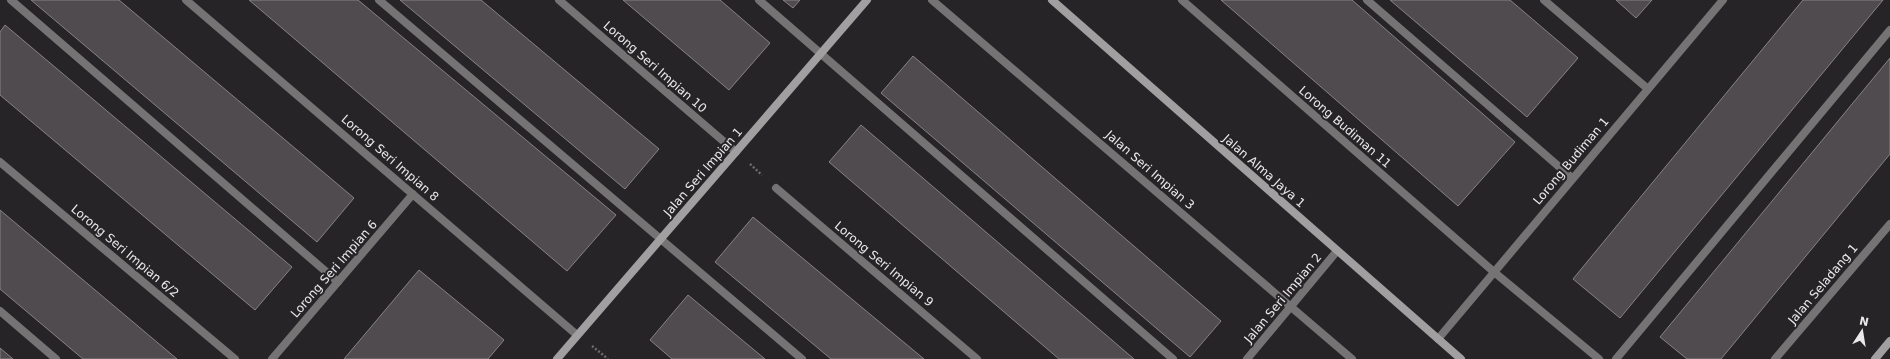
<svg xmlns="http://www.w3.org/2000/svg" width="1890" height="359" viewBox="0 0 1890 359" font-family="'DejaVu Sans',sans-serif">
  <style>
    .building { fill: #4f4b4e; stroke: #868386 }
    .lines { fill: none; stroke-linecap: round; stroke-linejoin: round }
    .path { stroke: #6e6b6e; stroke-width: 2.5; stroke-dasharray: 2 2; stroke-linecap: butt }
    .lane { stroke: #757374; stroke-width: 8 }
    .street { stroke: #757374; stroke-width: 8 }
    .secondary { stroke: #a29fa1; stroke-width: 8 }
    .labels { text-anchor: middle; stroke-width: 4; stroke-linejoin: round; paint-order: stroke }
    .street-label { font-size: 12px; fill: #ebe9eb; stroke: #272427 }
  </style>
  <rect width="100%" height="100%" fill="#272427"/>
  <!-- building -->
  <path class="building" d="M31,0H119L354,198L317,242Z
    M249,0H358L616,215L567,271Z
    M400,0H481L659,149L625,189Z
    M623,0H720L770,43L729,90Z
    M783,0H800L793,8Z
    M1221,0H1352L1515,142L1458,206Z
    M1390,0H1510L1578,58L1527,117Z
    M1616,0H1652L1636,18Z
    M1803,0H1883L1620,318L1573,279Z
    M5,25L292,267L255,310L0,95V32Z
    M913,56L1221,321L1190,357L881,93Z
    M1890,58V154L1721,359H1687L1660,337Z
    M861,125L1134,359H1059L829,162Z
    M0,210L177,359H83L0,289Z
    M753,217L924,359H831L715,262Z
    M419,270L504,340L488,359H344Z
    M688,295L765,359H672L650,340Z
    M0,348L13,359H0Z"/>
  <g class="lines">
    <!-- path -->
    <path class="path" d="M750,164L762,175
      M592,346L608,359"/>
    <!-- lane -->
    <path class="lane" d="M11,0L338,282
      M379,0L802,359
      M759,0L1173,359
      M1367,0L1572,178
      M0,311L56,359
      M1616,359L1890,30"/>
    <!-- street -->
    <path class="street" d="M186,0L577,335
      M559,0L736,152
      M932,0L1352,359
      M1182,0L1494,272L1599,359
      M1544,0L1648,89
      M0,162L235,359
      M776,188L977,359
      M1438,339L1723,0
      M272,359L413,194
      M1247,359L1337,251
      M1775,359L1890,224"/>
    <!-- secondary -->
    <path class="secondary" d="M1052,0L1461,359
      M557,359L867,0
      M1875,359L1890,341"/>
  </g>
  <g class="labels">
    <!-- street labels -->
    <g class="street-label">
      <text transform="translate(655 67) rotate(41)" y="4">Lorong Seri Impian 10</text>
      <text transform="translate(1345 127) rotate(41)" y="4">Lorong Budiman 11</text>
      <text transform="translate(390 158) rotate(41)" y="4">Lorong Seri Impian 8</text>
      <text transform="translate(1571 161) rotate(-50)" y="4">Lorong Budiman 1</text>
      <text transform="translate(1150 170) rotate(41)" y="4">Jalan Seri Impian 3</text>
      <text transform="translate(1264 171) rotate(41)" y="4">Jalan Alma Jaya 1</text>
      <text transform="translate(703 172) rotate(-49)" y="4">Jalan Seri Impian 1</text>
      <text transform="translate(125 251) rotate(40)" y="4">Lorong Seri Impian 6/2</text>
      <text transform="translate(884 264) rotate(40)" y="4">Lorong Seri Impian 9</text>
      <text transform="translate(334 269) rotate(-49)" y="4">Lorong Seri Impian 6</text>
      <text transform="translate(1823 284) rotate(-50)" y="4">Jalan Seladang 1</text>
      <text transform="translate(1283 298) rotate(-50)" y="4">Jalan Seri Impian 2</text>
    </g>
  </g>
  <!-- north arrow -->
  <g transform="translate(1862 331) rotate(12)" stroke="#272427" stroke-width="3" paint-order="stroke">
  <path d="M0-3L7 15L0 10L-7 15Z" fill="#ebe9eb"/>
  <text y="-6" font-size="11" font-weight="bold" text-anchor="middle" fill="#ebe9eb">N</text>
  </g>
</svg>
